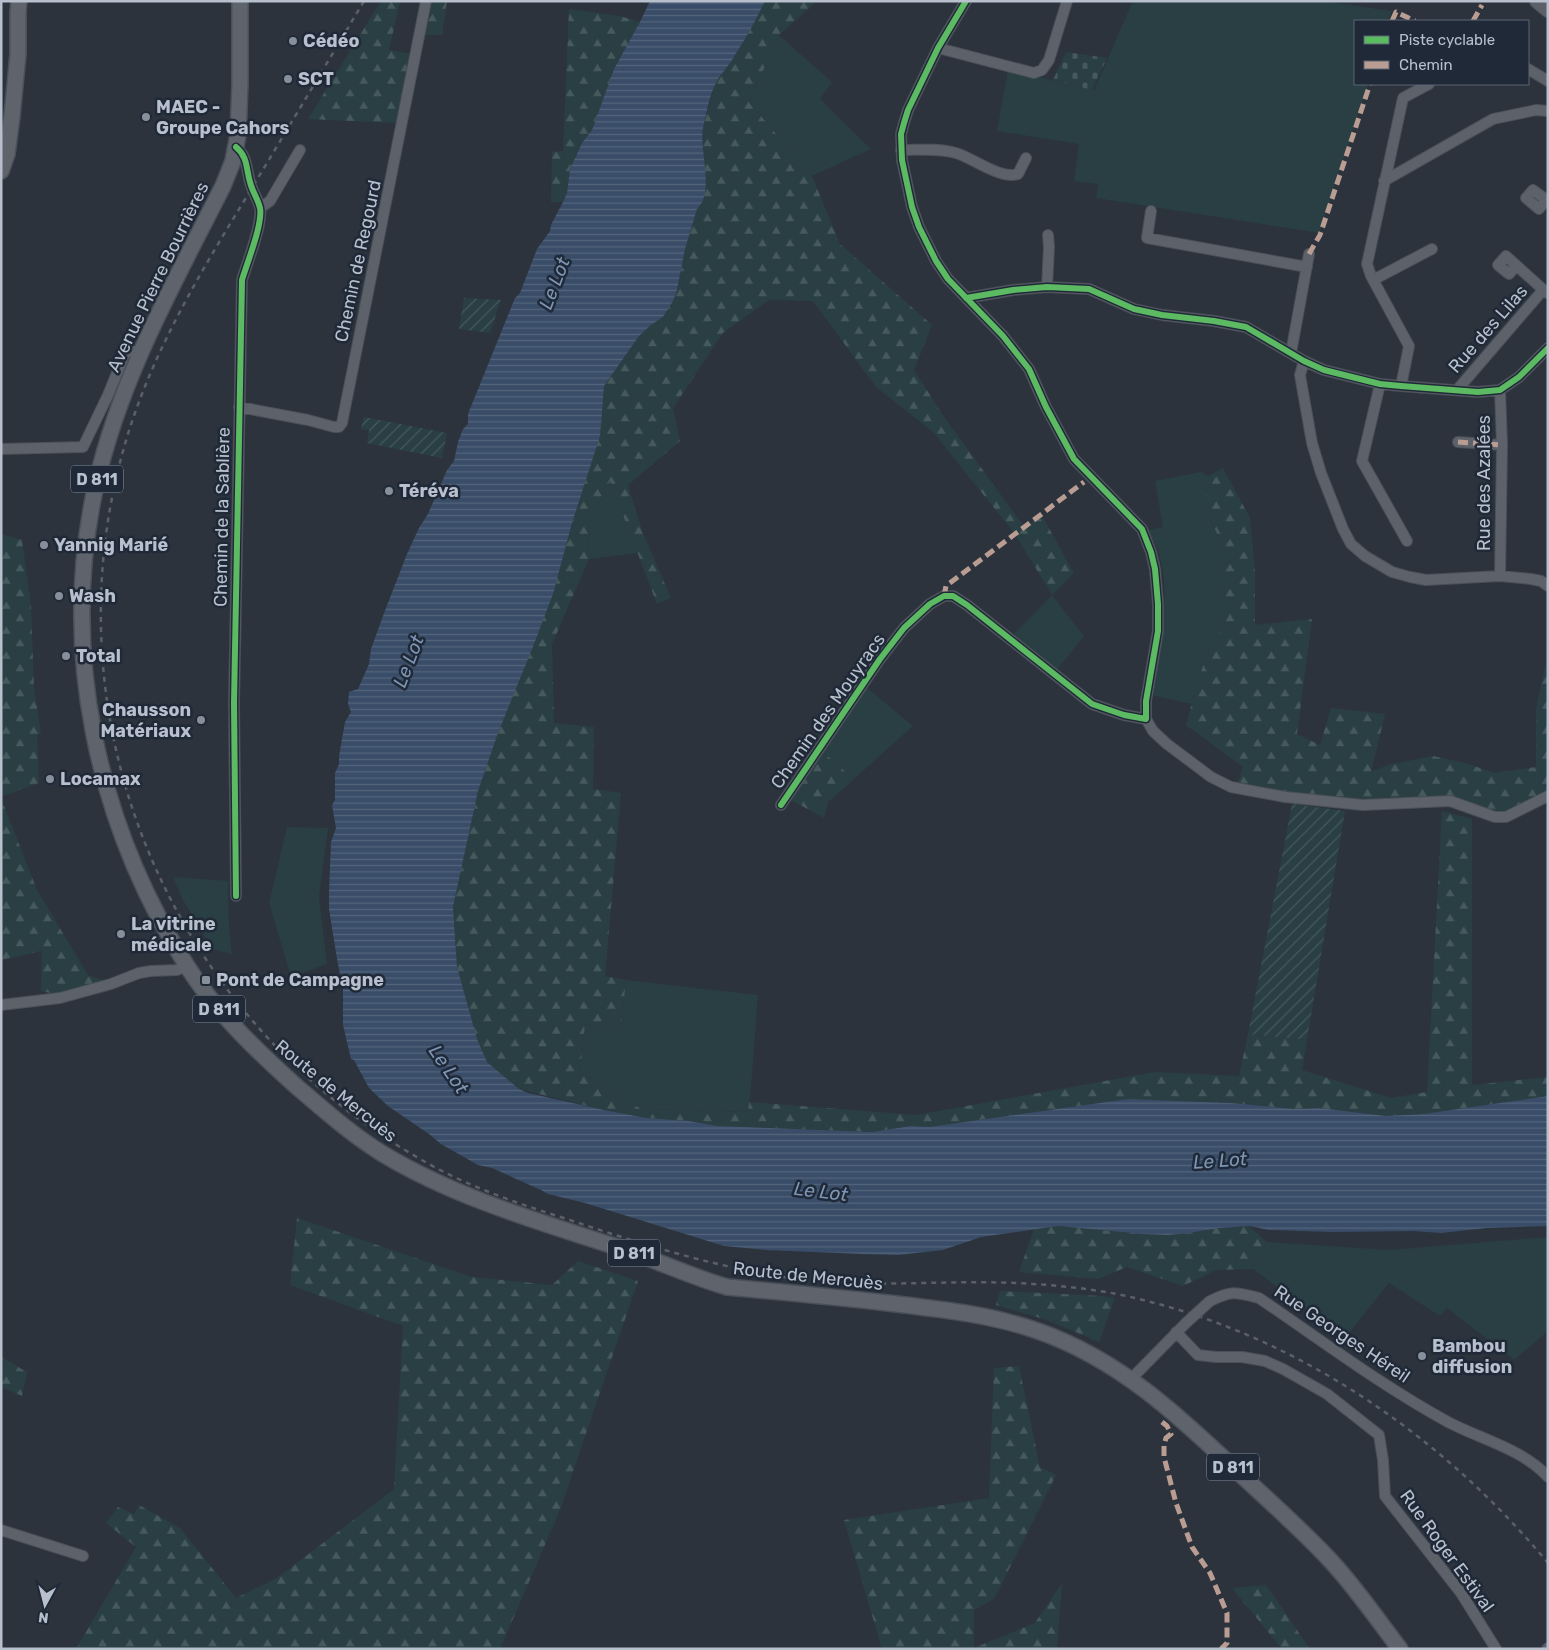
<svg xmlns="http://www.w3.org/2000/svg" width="1549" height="1650" viewBox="0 0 1549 1650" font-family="Rubik,sans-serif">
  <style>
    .grass { fill: #293f43 }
    .forest { fill: url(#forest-firs) }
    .cemetery { fill: url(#cemetery-stones) }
    .garden { fill: url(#garden-furrows) }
    .water { fill: url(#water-rules) }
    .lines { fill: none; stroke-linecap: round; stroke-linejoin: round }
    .street-casing { stroke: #4b4f57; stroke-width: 12 }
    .secondary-casing { stroke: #4b4f57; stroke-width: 16 }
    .primary-casing { stroke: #4a5059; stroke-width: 18 }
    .street { stroke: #5d626a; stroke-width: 10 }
    .secondary { stroke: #5c6068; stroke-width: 14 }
    .primary { stroke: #5f646c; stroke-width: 15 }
    .rail { stroke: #5b6068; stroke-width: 2.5; stroke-dasharray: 5 5; stroke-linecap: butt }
    .street-bridge-casing { stroke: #4b4f57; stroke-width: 12; stroke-linecap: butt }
    .street-bridge { stroke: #5d626a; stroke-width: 10 }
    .quiet { stroke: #b99d93; stroke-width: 5; stroke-dasharray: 10 5; stroke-linecap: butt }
    .cycleway-casing { stroke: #1f2938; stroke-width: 9 }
    .cycleway { stroke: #5cba63; stroke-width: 6 }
    .poi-dot { fill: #868f9a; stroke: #1f2938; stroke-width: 2 }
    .labels { text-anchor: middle; stroke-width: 5; stroke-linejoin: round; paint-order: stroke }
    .shield { fill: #1f2938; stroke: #8993a0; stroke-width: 1 }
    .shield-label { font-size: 16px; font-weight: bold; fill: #b7c0cc }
    .poi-label { font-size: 18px; font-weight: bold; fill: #b7c0cc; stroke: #1f2938; text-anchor: start }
    .street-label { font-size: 18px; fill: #b7c0cc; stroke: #1f2938 }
    .water-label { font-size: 19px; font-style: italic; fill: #7e96b4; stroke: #1f2938 }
  </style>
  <defs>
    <pattern id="forest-firs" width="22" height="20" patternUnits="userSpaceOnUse" patternTransform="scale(1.25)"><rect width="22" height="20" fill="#293f43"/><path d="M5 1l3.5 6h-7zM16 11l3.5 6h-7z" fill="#46595d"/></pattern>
    <pattern id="cemetery-stones" width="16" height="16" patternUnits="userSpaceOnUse" patternTransform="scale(1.25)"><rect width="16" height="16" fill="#293f43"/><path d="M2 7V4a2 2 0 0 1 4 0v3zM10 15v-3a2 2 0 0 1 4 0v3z" fill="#46595d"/></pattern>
    <pattern id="garden-furrows" width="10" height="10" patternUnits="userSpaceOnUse" patternTransform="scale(1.25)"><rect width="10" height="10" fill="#293f43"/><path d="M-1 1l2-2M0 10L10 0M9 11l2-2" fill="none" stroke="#46595d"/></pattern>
    <pattern id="water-rules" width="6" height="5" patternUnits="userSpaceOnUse" patternTransform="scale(1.25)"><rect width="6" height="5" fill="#3a4d68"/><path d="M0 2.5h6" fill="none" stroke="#54657c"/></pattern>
  </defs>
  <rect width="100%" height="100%" fill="#2c333d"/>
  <!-- grass -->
  <path class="grass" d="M1133,1H1322L1392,11L1388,21H1355V84H1368L1319,233L1096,198L1098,184L1074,181L1079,144L997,131L1008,70L1094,90Z
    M779,35L832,82L820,99L871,149L812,176L749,102Z
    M1201,472L1209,476L1204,507L1231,562L1218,565L1226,622L1207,654L1192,704L1150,695C1158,649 1173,596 1158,550C1155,543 1151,536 1148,530L1163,527L1155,481Z
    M610,480L638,553L589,559L588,523Z
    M1052,595L1084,636L1056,671L1011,637Z
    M866,687L913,726L854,779L822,751Z
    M287,827L328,828L319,897L327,964L291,977L269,903Z
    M173,877L228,881L229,928L232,954L212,949L183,900Z
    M626,980L758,995L749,1112L641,1109L580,1072L585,1025L621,1028Z
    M1548,1237V1331L1514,1360L1447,1308L1440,1316L1389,1283L1346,1337L1253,1269L1267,1242L1390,1250Z"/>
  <!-- forest -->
  <path class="forest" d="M381,1H400L389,50L411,54L398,123L308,119Z
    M431,1H447L442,35H425Z
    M765,1H815L814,4L779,35L749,102L812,176L840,244L932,325L914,370L942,414L1025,528L1041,514L1074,573L1052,595L1015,534L933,432L876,387L813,301L769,300L723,333L673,408L680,441L628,485L642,531L671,598L657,604L610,481L588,523L589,559L552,644L554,723L594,727L593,789L621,793L605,976L626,980L621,1028L585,1025L580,1072L641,1109L748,1112L749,1102L916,1115L1155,1072L1239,1076L1248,1034L1307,1040L1302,1070L1391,1098L1427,1092L1442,811L1472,819V1085L1548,1077V1096L1423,1114L1386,1116L1319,1108L1295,1109L1231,1103L1128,1099L929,1127L911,1126L872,1132L717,1126L689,1121L646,1118L604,1110L519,1089L487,1062L477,1039L462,991L457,967L453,907L478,791L498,733L553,593L572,523L604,386L639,336L651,325L663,317L677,290L685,249L697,209L701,205L705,174L702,139L703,128L715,84L735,56Z
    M569,9L620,16L640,22L614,69L592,130L582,143L570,169L567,193L563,202H551L552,152L563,151Z
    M1223,468L1250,518L1255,573V625L1312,619L1297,734L1320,745L1331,708L1385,714L1371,772L1388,765L1433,756L1465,763L1495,773L1536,767V709L1545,667L1548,665V791L1508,811H1492L1451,795L1365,802L1288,792L1238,782L1243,767L1186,725L1198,681L1207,654L1226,622L1218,565L1231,562L1204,507L1209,476Z
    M1,534L22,540L31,606L34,688L41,733L37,735L39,783L1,797Z
    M822,751L854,779L828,802L824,818L791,800Z
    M1,798L37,890L88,975L105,981L55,994L41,991L42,951L1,960Z
    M297,1218L472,1277L552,1285L578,1261L638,1281L560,1510L500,1649H76L136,1547L106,1523L118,1507L134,1514L139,1505L180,1528L236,1598L277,1578L394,1489L403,1326L290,1285Z
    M1058,1226L1143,1234L1168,1235L1188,1233L1220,1228L1249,1226L1267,1242L1253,1269L1216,1270L1183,1286L1127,1267L1098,1279L1019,1272L1034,1229Z
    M1000,1291L1102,1296L1115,1298L1099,1342L1047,1320L996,1305Z
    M1,1357L27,1372L22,1396L1,1387Z
    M1019,1366L1040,1467L1056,1475L994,1599L974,1610V1648L1035,1623L1062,1583L1057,1649H882L844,1520L989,1498L994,1368Z
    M1266,1585L1310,1649H1282L1232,1588Z"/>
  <!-- cemetery -->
  <path class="cemetery" d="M1066,52L1107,58L1092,90L1053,80Z"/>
  <!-- garden -->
  <path class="garden" d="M464,298L501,300L490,333L459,329Z
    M364,417L447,433L442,458L367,443L369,430L361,429Z
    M1292,804L1345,811L1307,1040L1248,1034Z"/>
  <!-- water -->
  <path class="water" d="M650,1H765C756,20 746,38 735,55C730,65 721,73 716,83C710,94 706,115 703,128C699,150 715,192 697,209L685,249L677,290L673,301L663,317L651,325L639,336L604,386L600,436L572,523L553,594L534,644L498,733L478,791L453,907L457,967L477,1039L487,1062L519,1089L528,1093L604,1110L646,1118L689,1121L717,1126L872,1132L911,1126L929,1127L1128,1099L1231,1103L1295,1109L1319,1108L1386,1116L1423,1114L1548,1096V1226L1487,1228L1441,1233L1414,1231L1333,1232L1269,1230L1249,1226L1220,1228L1188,1233L1168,1235L1143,1234L1058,1226L981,1237L943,1250L898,1255L863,1254L766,1250L724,1246L585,1203L548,1194L541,1190L492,1168L478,1165L441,1144L429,1134L388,1106L369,1088L354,1060L351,1059L343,1025V988L337,959L329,909V892L331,842L336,828L332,805L335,800V773L339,764V756L345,722L351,712L348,704L349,692L358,689L369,664L371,649L386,608L407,554L419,528L428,514L447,470L454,461L458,442L463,429L468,424V414L515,298L520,293L537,249L550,231L551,225L563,202L567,193L570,169L582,143L592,130L614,69L640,22Z"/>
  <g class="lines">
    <defs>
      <path id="street" d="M966,1L938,48L908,110L904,123L901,134L902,160L912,207L919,227L936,261L948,279L1003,336L1029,369L1046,407L1074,459L1142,529L1151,552L1155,569L1158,604V631L1146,701V719
        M938,48L1034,73L1042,70L1049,60L1067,1
        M1528,69L1548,81
        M901,150C919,150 939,148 956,153C973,158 1001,180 1018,174L1026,158
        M1384,181L1493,119L1536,110L1548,111
        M1545,201L1539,209L1526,198L1533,190L1548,201
        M260,208L270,201L300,150
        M1151,211L1147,238L1307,267
        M1516,266L1509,274L1498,265L1506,256L1547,293
        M1373,280L1432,249
        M1047,287L1049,247L1048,235
        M966,298L1013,290L1047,287L1089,289L1134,309L1162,315L1214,321L1246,327L1304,361L1324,370L1380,384L1401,386L1478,392L1500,390L1519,377L1548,348
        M1291,353L1309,254
        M1304,361L1300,375L1312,443L1321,473L1343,529L1351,544L1365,556L1392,572L1410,577L1426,580L1500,576L1531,579L1541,581L1548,586
        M1380,384L1362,461L1407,541
        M1401,386L1409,346L1371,276L1367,264L1403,98L1429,84
        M1457,390L1543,290
        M1500,390L1502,445L1500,576
        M239,407L308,420L334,427H339L342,423L426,1
        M1458,442L1502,445
        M1,449L83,447L108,395L126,351L140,352
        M1146,719L1153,731L1167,744L1211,777L1231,787L1285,797L1363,805L1450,801L1495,817H1506L1548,796
        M781,805L880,659L904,628L930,604L944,596H953L967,605L1092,704L1124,715L1146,719
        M236,896L234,703L242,280C247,263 263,224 260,208C258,199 252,191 250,182C246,169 248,157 236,147
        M1,1005L60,998L111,984L139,973L151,971L177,970L187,966
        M1210,1301C1232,1290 1236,1292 1259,1298C1321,1340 1382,1386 1448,1422C1480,1439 1523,1449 1548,1477
        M1176,1332L1198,1355L1216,1357H1242L1265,1361L1283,1369L1327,1394L1379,1435L1383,1460L1385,1496L1461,1593L1496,1649
        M1131,1379L1186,1323
        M1,1530L83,1556
        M1547,1649L1548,1648"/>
      <path id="secondary" d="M1537,1L1548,10"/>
      <path id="primary" d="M240,1V84L238,135L233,161L223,186C174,283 120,378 96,485C59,650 97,824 187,966C216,1012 256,1050 296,1086C324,1110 352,1135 383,1154C458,1199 541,1222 623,1249C658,1261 692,1277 727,1287C781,1292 834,1297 888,1303C939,1309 989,1314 1038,1331C1118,1359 1177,1414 1237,1471C1268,1500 1301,1529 1330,1560C1356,1588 1377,1619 1400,1649
        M1,171L7,154L12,116L18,54V12L19,1"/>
    </defs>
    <!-- street casing -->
    <use href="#street" class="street-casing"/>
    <!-- secondary casing -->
    <use href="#secondary" class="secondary-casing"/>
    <!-- primary casing -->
    <use href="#primary" class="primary-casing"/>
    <!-- street -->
    <use href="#street" class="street"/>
    <!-- secondary -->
    <use href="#secondary" class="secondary"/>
    <!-- primary -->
    <use href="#primary" class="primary"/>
    <!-- rail -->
    <path class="rail" d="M364,1C324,68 284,135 244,201C197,278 150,357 125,444C45,720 169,1013 415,1156C463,1185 516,1203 570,1220C623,1238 677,1255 731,1267C761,1274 791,1279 821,1281C885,1287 950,1280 1015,1283C1058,1285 1101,1289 1143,1300C1302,1339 1444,1438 1548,1563"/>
    <defs>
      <path id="street-bridge" d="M1186,1323L1210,1301"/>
    </defs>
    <!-- street-bridge casing -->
    <use href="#street-bridge" class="street-bridge-casing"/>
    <!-- street-bridge -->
    <use href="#street-bridge" class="street-bridge"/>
    <!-- quiet -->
    <path class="quiet" d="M1392,21L1396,12L1415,21
      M1473,21L1482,5
      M1309,254L1320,235L1370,84
      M1458,442L1502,445
      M944,596L946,586L1084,482
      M1162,1422L1167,1426L1171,1434L1166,1438L1164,1445V1457L1176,1503L1192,1547L1210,1573L1227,1613V1643L1221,1649"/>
    <defs>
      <path id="cycleway" d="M966,298L1013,290L1047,287L1089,289L1134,309L1162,315L1214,321L1246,327L1304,361L1324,370L1380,384L1401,386L1478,392L1500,390L1519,377L1548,348
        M781,805L880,659L904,628L930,604L944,596H953L967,605L1092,704L1124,715L1146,719V701L1158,631V604L1155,569L1151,552L1142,529L1074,459L1046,407L1029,369L1003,336L948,279L936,261L919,227L912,207L902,160L901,134L904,123L908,110L938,48L966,1
        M236,896L234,703L242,280C247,263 263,224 260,208C258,199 252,191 250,182C246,169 248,157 236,147"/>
    </defs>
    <!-- cycleway casing -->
    <use href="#cycleway" class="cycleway-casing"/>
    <!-- cycleway -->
    <use href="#cycleway" class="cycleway"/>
  </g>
  <!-- markers -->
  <g class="poi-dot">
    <circle cx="293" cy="41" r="5"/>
    <circle cx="288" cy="79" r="5"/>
    <circle cx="146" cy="117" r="5"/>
    <circle cx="389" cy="491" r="5"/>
    <circle cx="44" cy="545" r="5"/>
    <circle cx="59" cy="596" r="5"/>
    <circle cx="66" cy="656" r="5"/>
    <circle cx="201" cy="720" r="5"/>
    <circle cx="50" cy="779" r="5"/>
    <circle cx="121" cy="934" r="5"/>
    <rect x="201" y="975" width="10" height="10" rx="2.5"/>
    <circle cx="1422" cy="1356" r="5"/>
  </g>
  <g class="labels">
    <!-- shield labels -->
    <g class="shield">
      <rect x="71" y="465.5" width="52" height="27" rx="4"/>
      <rect x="193" y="995.5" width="52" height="27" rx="4"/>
      <rect x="608" y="1239.5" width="52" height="27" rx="4"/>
      <rect x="1207" y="1453.5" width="52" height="27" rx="4"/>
    </g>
    <g class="shield-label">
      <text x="97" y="485">D 811</text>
      <text x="219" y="1015">D 811</text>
      <text x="634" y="1259">D 811</text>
      <text x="1233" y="1473">D 811</text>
    </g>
    <!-- poi labels -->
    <g class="poi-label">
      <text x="303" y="47">Cédéo</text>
      <text x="298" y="85">SCT</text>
      <text x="156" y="113">MAEC -<tspan x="156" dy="21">Groupe Cahors</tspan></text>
      <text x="399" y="497">Téréva</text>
      <text x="54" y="551">Yannig Marié</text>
      <text x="69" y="602">Wash</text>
      <text x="76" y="662">Total</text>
      <text x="191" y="716" text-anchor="end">Chausson<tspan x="191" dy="21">Matériaux</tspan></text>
      <text x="60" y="785">Locamax</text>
      <text x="131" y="930">La vitrine<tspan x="131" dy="21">médicale</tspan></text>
      <text x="216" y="986">Pont de Campagne</text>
      <text x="1432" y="1352">Bambou<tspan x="1432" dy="21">diffusion</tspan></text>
    </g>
    <!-- street labels -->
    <g class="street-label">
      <text transform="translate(358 261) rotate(-78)" y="6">Chemin de Regourd</text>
      <text transform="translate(158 277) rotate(-64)" y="6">Avenue Pierre Bourrières</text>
      <text transform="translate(1488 329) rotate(-49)" y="6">Rue des Lilas</text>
      <text transform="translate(1484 483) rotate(-90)" y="6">Rue des Azalées</text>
      <text transform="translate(222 517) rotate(-89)" y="6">Chemin de la Sablière</text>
      <text transform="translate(828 711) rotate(-55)" y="6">Chemin des Mouyracs</text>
      <text transform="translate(336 1091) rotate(39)" y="6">Route de Mercuès</text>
      <text transform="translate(808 1276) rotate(6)" y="6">Route de Mercuès</text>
      <text transform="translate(1342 1334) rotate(34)" y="6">Rue Georges Héreil</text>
      <text transform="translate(1447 1551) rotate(54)" y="6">Rue Roger Estival</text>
    </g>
    <!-- water labels -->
    <g class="water-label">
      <text transform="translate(554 283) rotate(-69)" y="7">Le Lot</text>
      <text transform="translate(408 661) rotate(-69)" y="7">Le Lot</text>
      <text transform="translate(449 1069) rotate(56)" y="7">Le Lot</text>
      <text transform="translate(1220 1160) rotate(-4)" y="7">Le Lot</text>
      <text transform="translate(821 1191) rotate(7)" y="7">Le Lot</text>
    </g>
  </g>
  <!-- border -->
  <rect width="1549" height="1650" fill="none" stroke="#b7c0cc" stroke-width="5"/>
  <!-- legend -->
  <rect x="1354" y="20" width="175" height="65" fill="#1f2938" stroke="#5c6573"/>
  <rect x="1364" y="36" width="25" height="8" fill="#5cba63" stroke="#5c6573"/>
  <text x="1399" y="45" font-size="15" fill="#b7c0cc">Piste cyclable</text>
  <rect x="1364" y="61" width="25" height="8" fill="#b99d93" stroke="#5c6573"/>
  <text x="1399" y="70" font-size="15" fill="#b7c0cc">Chemin</text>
  <!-- north arrow -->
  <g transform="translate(45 1605) rotate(187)" stroke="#1f2938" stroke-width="4" paint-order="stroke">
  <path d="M0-4L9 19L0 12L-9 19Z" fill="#b7c0cc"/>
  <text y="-8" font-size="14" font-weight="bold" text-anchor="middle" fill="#b7c0cc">N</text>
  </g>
</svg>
